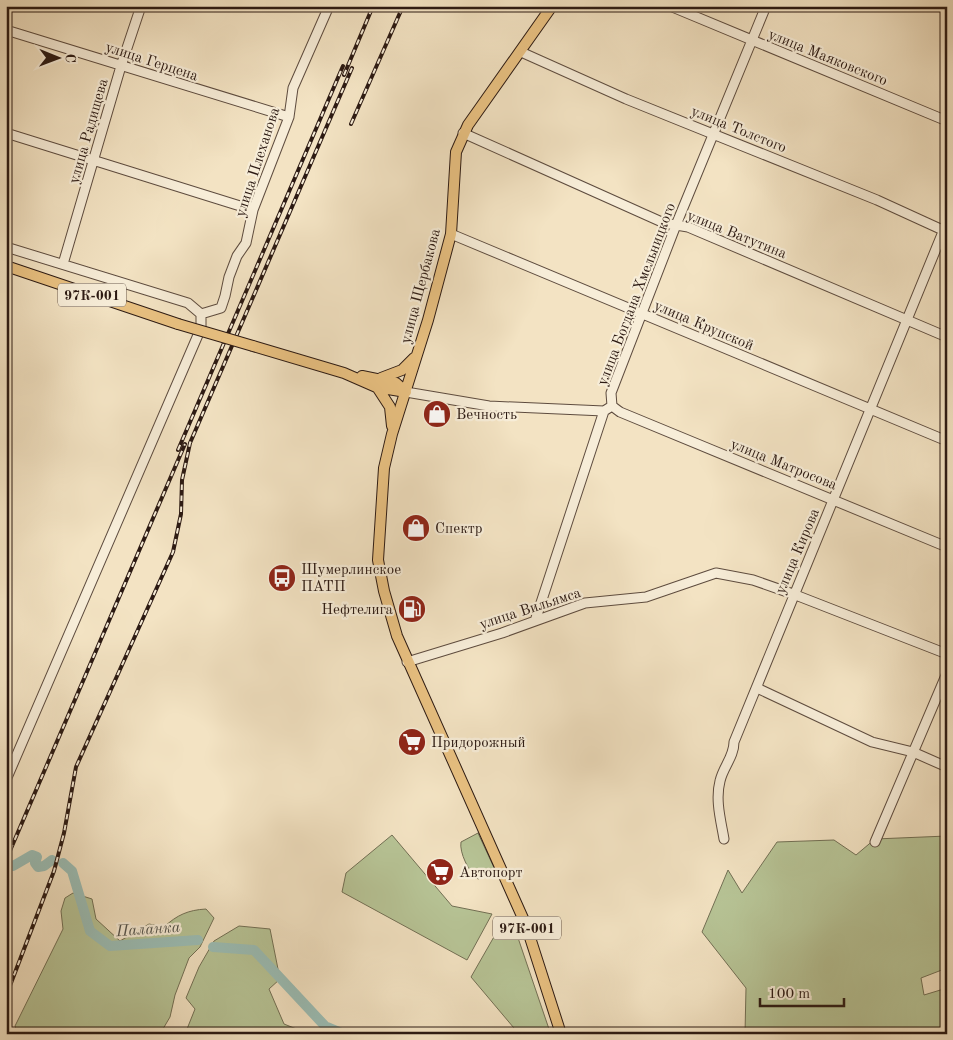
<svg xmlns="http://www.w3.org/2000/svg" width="953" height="1040" viewBox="0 0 953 1040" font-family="'Old Standard TT',serif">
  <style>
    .green { fill: #b7c496; stroke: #726f54 }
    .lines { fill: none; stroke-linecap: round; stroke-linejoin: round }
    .river { stroke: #9bbeb6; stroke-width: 10 }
    .minor-casing { stroke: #5e4c3f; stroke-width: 11 }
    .major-casing { stroke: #2c1a13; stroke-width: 12 }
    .minor { stroke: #f7edd8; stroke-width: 9 }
    .major { stroke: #eac282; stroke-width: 10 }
    .rail-casing { stroke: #2c1a13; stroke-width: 4 }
    .rail { stroke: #f7edd8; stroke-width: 2; stroke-dasharray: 5.5; stroke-linecap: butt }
    .major-bridge-casing { stroke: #2c1a13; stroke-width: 12; stroke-linecap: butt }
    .major-bridge { stroke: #eac282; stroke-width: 10 }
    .labels { text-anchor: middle; stroke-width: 4.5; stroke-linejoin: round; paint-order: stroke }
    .shield { fill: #f7edd8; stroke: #69594e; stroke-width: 1 }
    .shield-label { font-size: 14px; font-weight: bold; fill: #2c1a13 }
    .street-label { font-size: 15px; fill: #2c1a13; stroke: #f7edd8 }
    .poi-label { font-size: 15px; fill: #2c1a13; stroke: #f7edd8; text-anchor: start }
    .water-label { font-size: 16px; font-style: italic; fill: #53534c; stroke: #f7edd8 }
  </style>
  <rect width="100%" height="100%" fill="#f3e3c3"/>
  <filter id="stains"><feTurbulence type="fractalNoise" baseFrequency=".004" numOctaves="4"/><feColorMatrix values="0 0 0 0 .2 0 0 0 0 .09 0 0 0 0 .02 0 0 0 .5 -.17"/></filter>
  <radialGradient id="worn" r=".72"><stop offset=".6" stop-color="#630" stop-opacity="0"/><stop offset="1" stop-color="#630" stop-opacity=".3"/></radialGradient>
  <!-- green -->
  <path class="green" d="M478,833L496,872L478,879C469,873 459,852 461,842Z
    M392,835L452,906L492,914L467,960L342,892L346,873Z
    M947,836V968L921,978L924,995L947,988V1034H745L746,988L702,932L728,870L742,893L777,842L834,840L856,855L875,839Z
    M73,893L92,899L96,919L120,941L149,924L164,927C177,915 188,910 206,909L214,918L200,947L189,958L175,995L170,1017L160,1034H18L15,1026L63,929L61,911L65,898Z
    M239,926L270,929L280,979L269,989L284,1024L309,1034H185L195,1009L186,998L199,967L214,941Z
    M499,928L515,929L550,1032L519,1034L471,977Z"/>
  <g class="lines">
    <!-- river -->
    <path class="river" d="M63,863L72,871L90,931L110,946L198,940
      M6,865L13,866L32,855L37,857L35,863L38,867L44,866L52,860
      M213,947L254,950L325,1026L344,1034"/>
    <defs>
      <path id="minor" d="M670,6L947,121
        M942,6L947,9
        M6,30L289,117
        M521,52L626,99L877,200L947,232
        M6,133L253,210
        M463,133L664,223L688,227L947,337
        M451,234L947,441
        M6,247L188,303L201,314
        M63,264L121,66L141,6
        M201,314L221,308L225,296L229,277L237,256L246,243L253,210L289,117L293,88L329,6
        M406,392L489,406L604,411
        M612,406L611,393L676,225L766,6
        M612,406L620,412L947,547
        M535,621L604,411L612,406
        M407,662L502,633L585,603L646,597L716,573L753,580L793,594L947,654
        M757,688L872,742L913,752L947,767
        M6,780L201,328V314
        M724,839C721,821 715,800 720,781C723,767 734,757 734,742L947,222
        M875,842L947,673"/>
      <path id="major" d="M552,6L468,125L456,152L451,234L428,320L392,434L384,468L378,560L384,591L397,636L526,925L561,1034
        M6,266L178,324
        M253,346L344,373L376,387L406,392
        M362,376L396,383L406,392
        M381,378L402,370L414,358
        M377,387L390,407L392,426"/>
    </defs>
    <!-- minor casing -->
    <use href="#minor" class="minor-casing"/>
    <!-- major casing -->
    <use href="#major" class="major-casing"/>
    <!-- minor -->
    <use href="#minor" class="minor"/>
    <!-- major -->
    <use href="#major" class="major"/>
    <defs>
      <path id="rail" d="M344,75L373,6
        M351,124L403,6
        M178,450L343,66
        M6,860L185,444
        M6,996L54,871L64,833L76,767L173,552L181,514L182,480L190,443L352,68"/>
    </defs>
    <!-- rail casing -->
    <use href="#rail" class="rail-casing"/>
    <!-- rail -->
    <use href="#rail" class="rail"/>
    <defs>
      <path id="major-bridge" d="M178,324L253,346"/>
    </defs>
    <!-- major-bridge casing -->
    <use href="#major-bridge" class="major-bridge-casing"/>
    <!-- major-bridge -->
    <use href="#major-bridge" class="major-bridge"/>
  </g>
  <!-- icons -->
  <defs>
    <symbol id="shop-disc" viewBox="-11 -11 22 22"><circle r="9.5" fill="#8f2418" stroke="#f7edd8"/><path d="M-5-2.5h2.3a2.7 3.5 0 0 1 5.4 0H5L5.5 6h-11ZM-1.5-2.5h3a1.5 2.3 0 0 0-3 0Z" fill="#fff"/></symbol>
    <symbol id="bus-disc" viewBox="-11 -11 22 22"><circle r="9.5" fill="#8f2418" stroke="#f7edd8"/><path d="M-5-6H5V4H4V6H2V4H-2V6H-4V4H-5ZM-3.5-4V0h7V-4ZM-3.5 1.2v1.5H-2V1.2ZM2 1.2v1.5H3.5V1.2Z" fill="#fff"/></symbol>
    <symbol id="fuel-disc" viewBox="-11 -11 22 22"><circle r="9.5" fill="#8f2418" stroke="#f7edd8"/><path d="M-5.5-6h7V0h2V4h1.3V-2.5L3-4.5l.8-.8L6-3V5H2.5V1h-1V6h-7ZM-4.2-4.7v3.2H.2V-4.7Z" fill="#fff"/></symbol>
    <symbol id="supermarket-disc" viewBox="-11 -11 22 22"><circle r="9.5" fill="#8f2418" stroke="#f7edd8"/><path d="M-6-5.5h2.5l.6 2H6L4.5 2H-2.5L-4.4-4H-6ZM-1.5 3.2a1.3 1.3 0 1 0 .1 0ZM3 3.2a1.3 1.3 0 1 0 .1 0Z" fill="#fff"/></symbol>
  </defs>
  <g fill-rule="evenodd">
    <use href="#shop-disc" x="421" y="398" width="32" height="32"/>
    <use href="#shop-disc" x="400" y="512" width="32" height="32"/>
    <use href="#bus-disc" x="266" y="562" width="32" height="32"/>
    <use href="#fuel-disc" x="396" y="593" width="32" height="32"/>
    <use href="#supermarket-disc" x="396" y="726" width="32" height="32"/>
    <use href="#supermarket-disc" x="424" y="856" width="32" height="32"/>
  </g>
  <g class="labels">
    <!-- shield labels -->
    <g class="shield">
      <rect x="58" y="283.5" width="68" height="23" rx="4"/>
      <rect x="493" y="916.5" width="68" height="23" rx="4"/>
    </g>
    <g class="shield-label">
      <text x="92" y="300">97К-001</text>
      <text x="527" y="933">97К-001</text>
    </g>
    <!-- street labels -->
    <g class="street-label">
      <text transform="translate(828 57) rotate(22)" y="5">улица Маяковского</text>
      <text transform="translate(152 61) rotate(18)" y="5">улица Герцена</text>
      <text transform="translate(739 129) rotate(22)" y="5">улица Толстого</text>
      <text transform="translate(88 131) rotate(-74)" y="5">улица Радищева</text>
      <text transform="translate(257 162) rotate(-72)" y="5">улица Плеханова</text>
      <text transform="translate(737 234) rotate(22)" y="5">улица Ватутина</text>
      <text transform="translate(420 286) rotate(-75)" y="5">улица Щербакова</text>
      <text transform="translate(636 294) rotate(-69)" y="5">улица Богдана Хмельницкого</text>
      <text transform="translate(704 325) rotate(23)" y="5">улица Крупской</text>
      <text transform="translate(784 464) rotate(22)" y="5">улица Матросова</text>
      <text transform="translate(797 551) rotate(-67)" y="5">улица Кирова</text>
      <text transform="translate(530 608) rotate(-18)" y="5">улица Вильямса</text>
    </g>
    <!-- poi labels -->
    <g class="poi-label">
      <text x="456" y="419">Вечность</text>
      <text x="435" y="533">Спектр</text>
      <text x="301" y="574">Шумерлинское<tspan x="301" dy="17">ПАТП</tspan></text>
      <text x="393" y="614" text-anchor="end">Нефтелига</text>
      <text x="431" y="747">Придорожный</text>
      <text x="459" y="877">Автопорт</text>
    </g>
    <!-- water labels -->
    <g class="water-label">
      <text transform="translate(148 928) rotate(-4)" y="6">Паланка</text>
    </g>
  </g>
  <!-- margin -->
  <rect width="953" height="1040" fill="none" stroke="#f3e3c3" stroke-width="25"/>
  <rect x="8" y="8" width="938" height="1025" fill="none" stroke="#2c1a13" stroke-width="2.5"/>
  <rect x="12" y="12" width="928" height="1015" fill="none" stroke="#2c1a13"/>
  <!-- north arrow -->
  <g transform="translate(58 58) rotate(91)" stroke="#f7edd8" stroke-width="4" paint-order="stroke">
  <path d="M0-4L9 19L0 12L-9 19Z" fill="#2c1a13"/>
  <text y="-8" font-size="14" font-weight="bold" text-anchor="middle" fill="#2c1a13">С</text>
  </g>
  <!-- scale -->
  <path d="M760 998v8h84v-8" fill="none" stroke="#2c1a13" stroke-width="2.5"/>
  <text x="768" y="998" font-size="15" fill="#2c1a13" stroke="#f7edd8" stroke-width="4" paint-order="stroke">100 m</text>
  <rect width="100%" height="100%" filter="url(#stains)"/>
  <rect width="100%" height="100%" fill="url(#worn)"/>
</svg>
